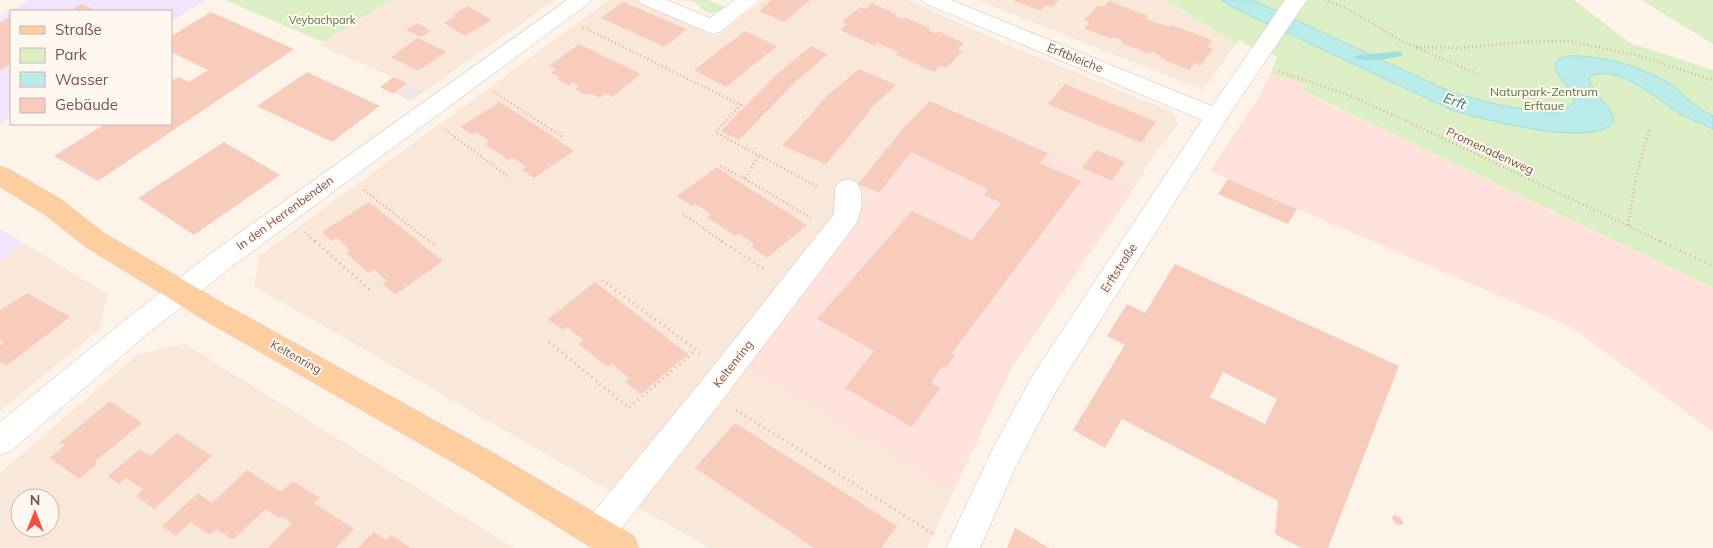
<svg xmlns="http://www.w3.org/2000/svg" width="1713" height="548" viewBox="0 0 1713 548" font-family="Mulish,sans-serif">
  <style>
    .residential { fill: #f9e7d9; fill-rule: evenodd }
    .commercial { fill: #ffe2dc }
    .industrial { fill: #efe6e2 }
    .education { fill: #f0e5fb }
    .green { fill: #dcefc4 }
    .water { fill: #baebeb; stroke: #9fddde }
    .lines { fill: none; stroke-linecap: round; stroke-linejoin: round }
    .stream { fill: #9fddde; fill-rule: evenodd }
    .building { fill: #f7ccbd; fill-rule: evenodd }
    .minor-casing { stroke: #d5bbaf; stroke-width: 1 }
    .major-casing { stroke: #dbcfcc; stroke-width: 1 }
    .path-far1 { stroke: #ddae9f; stroke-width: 2.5; stroke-dasharray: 1 3; stroke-linecap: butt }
    .path { stroke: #ddae9f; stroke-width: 3; stroke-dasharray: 1 4.5; stroke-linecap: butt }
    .minor { fill: #fff; fill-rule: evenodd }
    .major { fill: #ffce9f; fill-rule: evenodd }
    .labels { text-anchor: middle; stroke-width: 4; stroke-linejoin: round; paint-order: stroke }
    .far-park-label { font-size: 11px; fill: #547739; stroke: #fff8f1 }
    .street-label { font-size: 12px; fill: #7d5448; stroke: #fff8f1 }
    .park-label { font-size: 12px; fill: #547739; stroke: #fff8f1 }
    .water-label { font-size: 14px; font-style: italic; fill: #377a7b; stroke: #fff8f1 }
  </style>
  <rect width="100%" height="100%" fill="#fef3e9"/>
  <!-- residential -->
  <path class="residential" d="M391,0H555L425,91L319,45Z
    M609,0H634L716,37L763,0H908L1006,44L1172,112L1178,124L1155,154L1133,190L1048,153L745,366L953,492L927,548H709L254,286L259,256Z
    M977,0H1167L1236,44L1203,90Z
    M24,243L108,295L99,330L0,411V260Z
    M185,344L514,548H0V473L138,354ZM20,498H50V528H20Z"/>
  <!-- commercial -->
  <path class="commercial" d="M1271,73L1307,85L1305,92L1713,288V432L1571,327L1210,171L1258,98Z
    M926,132L1048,153L1133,190L1012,367L953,492L745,366Z"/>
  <!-- industrial -->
  <path class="industrial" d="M394,77L425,91L411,101L380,87Z"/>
  <!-- education -->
  <path class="education" d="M30,0H207L171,21V11H11V117L0,124V16Z
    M0,229L24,243L0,260Z"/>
  <!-- green -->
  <path class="green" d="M225,0H391L323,42Z
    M677,0H708L726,7C707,19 706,11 693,1Z
    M1167,0H1574L1630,43L1713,70V288L1304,91L1307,85L1271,73L1277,56L1249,46L1239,40L1236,44Z
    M1641,0H1713V44Z"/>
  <!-- water -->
  <path class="water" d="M1221,0H1253L1453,93L1499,105L1540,112H1561L1574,102L1573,98L1574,94C1521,41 1594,56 1625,64C1639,68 1654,75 1667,82C1675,85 1679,91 1684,96C1693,104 1703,111 1713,116V129C1701,123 1685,118 1674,110C1653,95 1618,65 1590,76L1589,80C1595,96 1612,105 1614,122C1594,149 1483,119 1454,111L1238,10Z"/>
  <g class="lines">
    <!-- stream -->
    <path class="stream" d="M1399,51L1402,52V56C1391,58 1363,64 1354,57C1358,54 1390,53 1399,51Z"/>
  </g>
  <!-- building -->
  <path class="building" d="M772,0H810L784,22L759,11Z
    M1012,0H1059L1052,7L1046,5L1041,11Z
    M1109,1L1148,16L1146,19L1157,23L1169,27L1171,25L1212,40L1207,47L1213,49L1200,66L1195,63L1189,70L1160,58L1161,56L1157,54L1152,52L1150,54L1121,43L1123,41L1114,37L1112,39L1084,28L1090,22L1084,20L1098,5L1104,7Z
    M623,2L687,29L665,47L601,18Z
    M872,3L896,14L894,15L902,19L904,17L930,28L928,30L936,33L938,31L964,43L958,49L963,51L946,68L941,65L934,72L896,55L899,52L889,48L878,43L875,46L840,30L847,24L842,22L860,7L865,9Z
    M82,4L96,11H69Z
    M468,6L492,20L465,36L444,23L456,16L453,14Z
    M211,12L294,49L98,181L54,156L105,124H171V81L179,77L189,82L208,70L171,52V36Z
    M11,17V64L0,70V23Z
    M417,23L431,31L421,37L406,30Z
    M745,31L777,46L726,87L694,70Z
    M418,38L446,52L418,71L391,57Z
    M579,44L641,74L612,97L605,93L600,98L590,93L587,95L575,89L579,86L573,83L569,86L557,79L560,77L551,73L556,69L549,66Z
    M811,46L828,54L795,82L739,140L721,131L776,75Z
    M859,69L896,85L869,110L870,111L826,164L782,146L828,95Z
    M307,72L380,106L332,142L257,106Z
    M394,77L407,83L393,94L380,87Z
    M1065,84L1094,96L1156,122L1141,143L1048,104Z
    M930,101L1048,153L1040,163L1081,181L952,353L955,355L946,368L943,366L931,382L940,388L912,427L845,388L874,351L817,319L912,211L972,240L1001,203L984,195L988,189L911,152L879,193L858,184L906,125Z
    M500,102L554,137L574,151L534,178L522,170L526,167L512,157L508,160L485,144L489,141L476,132L472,134L460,127Z
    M224,142L280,175L194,235L138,198Z
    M1096,150L1125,162L1112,181L1082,168Z
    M717,167L735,179L807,225L767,258L752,247L755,245L739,233L735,236L707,217L711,214L695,204L692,206L677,196Z
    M1228,179L1297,209L1288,224L1218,194Z
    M369,202L443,261L395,295L383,284L387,281L374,269L369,273L346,253L350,250L337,238L332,241L322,232Z
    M1175,264L1399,366L1328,548H1301L1275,534L1278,501L1122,419L1105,448L1073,430L1125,345L1107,336L1127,304L1145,313ZM1223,372L1277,399L1265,424L1210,397Z
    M595,282L688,354L641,394L625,382L629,378L612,364L607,367L579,344L583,340L567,327L563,330L548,319Z
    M27,293L70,317L6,366L0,362V345L4,343L0,340V310Z
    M110,401L142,423L95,462L97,464L79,479L50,458L65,445L60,442Z
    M735,423L897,526L881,548H814L695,468Z
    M177,433L212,456L154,509L136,496L143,489L126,478L119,484L108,476L140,449L150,456Z
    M247,470L281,492L293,481L320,498L314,503L354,529L336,548H268L292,523L282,516L279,518L265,509L233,540L217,529L210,535L191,522L176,536L162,526L198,493L212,503Z
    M1394,515L1400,517L1404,524L1398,525L1395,523L1392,518Z
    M1015,528L1049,548H1007Z
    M374,532L386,540L391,535L411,548H358Z"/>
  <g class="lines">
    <defs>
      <path id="minor" d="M567,0H592L588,4L230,268L145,336L11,451L0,455V422L125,320L210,254Z
        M638,0H667L710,18L735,0H759L755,4L720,32L712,34L642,4Z
        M922,0H951L1212,106L1285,0H1307L1235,106L1056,391L1016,466L980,548H946L993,448L1034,373L1202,120L926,4Z
        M848,179L857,182C864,194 863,211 856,224L721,402L610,543L598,548L586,543L581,532L586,521L699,384L834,214L835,188L839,182Z"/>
      <path id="major" d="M0,166L9,169L62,200L104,233L226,305L497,455L634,536L639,548H592L475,475L206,321L86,247L44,214L0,187Z"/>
    </defs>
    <!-- minor casing -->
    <use href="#minor" class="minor-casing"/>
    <!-- major casing -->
    <use href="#major" class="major-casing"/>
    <!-- path-far1 -->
    <path class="path-far1" d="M1325,0L1346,8L1400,40L1479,75
      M583,27L741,105L715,132L818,187
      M1416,47L1460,48L1521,42L1569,41L1636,55L1713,80
      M1279,71L1348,95L1400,118L1662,242
      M494,92L563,137
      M445,130L509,177
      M721,166L745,179L759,155
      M745,179L811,218
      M364,190L430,242
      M683,214L723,242
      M1628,225L1636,177L1649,130
      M305,232L316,242"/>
    <!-- path -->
    <path class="path" d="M315,241L371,291
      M429,241L434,245
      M721,241L767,271
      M1660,241L1713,266
      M602,280L702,354
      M549,342L629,408L696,350
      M736,410L934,534"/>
    <!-- minor -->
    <use href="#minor" class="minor"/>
    <!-- major -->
    <use href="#major" class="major"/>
  </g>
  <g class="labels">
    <!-- far-park labels -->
    <g class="far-park-label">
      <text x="322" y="24">Veybachpark</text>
    </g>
    <!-- street labels -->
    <g class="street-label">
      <text transform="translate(1075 58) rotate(22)" y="4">Erftbleiche</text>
      <text transform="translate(1490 151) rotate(25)" y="4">Promenadenweg</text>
      <text transform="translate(285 213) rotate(-36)" y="4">In den Herrenbenden</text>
      <text transform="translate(1119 268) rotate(-57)" y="4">Erftstraße</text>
      <text transform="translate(296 357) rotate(29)" y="4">Keltenring</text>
      <text transform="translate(733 364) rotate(-52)" y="4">Keltenring</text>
    </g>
    <!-- park labels -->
    <g class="park-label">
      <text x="1544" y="96">Naturpark-Zentrum<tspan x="1544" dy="14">Erftaue</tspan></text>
    </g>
    <!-- water labels -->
    <g class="water-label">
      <text transform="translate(1455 101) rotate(21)" y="5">Erft</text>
    </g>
  </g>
  <!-- legend -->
  <rect x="10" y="10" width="162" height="115" fill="#fff8f1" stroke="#cbb6ad"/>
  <rect x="20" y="26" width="25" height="8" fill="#ffce9f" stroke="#cbb6ad"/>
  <text x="55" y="35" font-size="15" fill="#7d5448">Straße</text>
  <rect x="20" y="48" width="25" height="15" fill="#dcefc4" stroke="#cbb6ad"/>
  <text x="55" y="60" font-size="15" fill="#7d5448">Park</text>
  <rect x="20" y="72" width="25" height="15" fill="#baebeb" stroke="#cbb6ad"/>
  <text x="55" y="85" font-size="15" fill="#7d5448">Wasser</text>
  <rect x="20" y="98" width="25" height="15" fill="#f7ccbd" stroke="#cbb6ad"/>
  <text x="55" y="110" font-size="15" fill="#7d5448">Gebäude</text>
  <!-- north arrow -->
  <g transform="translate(35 513)"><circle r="24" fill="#fff8f1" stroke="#cbb6ad"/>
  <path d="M0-4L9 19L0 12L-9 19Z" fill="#f45042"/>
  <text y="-8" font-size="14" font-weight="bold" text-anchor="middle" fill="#7d5448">N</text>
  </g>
</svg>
